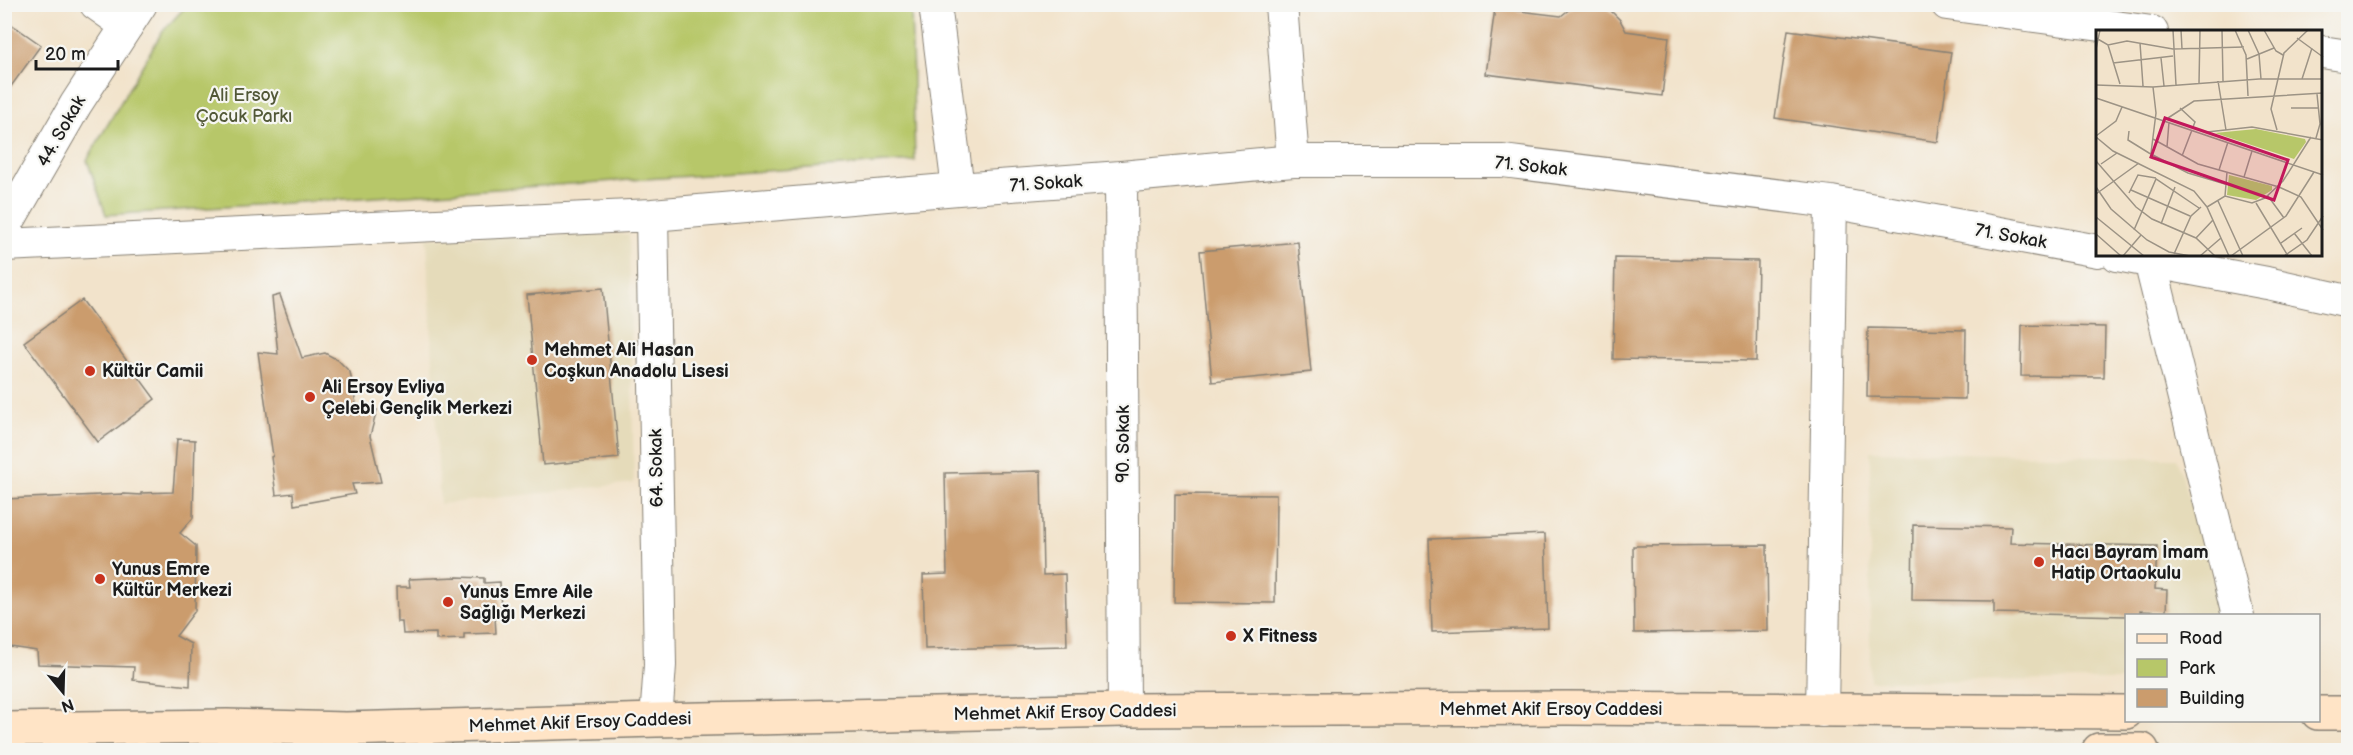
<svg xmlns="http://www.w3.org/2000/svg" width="2353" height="755" viewBox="0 0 2353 755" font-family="'Balsamiq Sans',sans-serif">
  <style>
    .built { fill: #e5dbba }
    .green { fill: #b7c769; stroke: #6a7242; stroke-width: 1.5 }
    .building { fill: #cb9c6d }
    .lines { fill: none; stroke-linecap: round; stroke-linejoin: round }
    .street-casing { stroke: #878074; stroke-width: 34 }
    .secondary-casing { stroke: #878074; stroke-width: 36 }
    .street { stroke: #fff; stroke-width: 32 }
    .secondary { stroke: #ffe4c6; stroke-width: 33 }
    .poi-dot { fill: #c8321e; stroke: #f6f6f2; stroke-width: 2 }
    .labels { text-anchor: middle; stroke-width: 4.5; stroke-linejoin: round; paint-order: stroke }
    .park-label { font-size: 18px; fill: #525837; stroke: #f6f6f2 }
    .street-label { font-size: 18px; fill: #1c1c1c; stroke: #f6f6f2 }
    .poi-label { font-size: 18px; font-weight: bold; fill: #1c1c1c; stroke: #f6f6f2; text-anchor: start }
    .inset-road { fill: none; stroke: #9c9385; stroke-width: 1.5 }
    .view { fill: #c2185b; fill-opacity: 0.15; stroke: #c2185b; stroke-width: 3 }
    .inset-edge { fill: none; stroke: #1c1c1c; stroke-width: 3 }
  </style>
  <rect width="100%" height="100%" fill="#f6f6f2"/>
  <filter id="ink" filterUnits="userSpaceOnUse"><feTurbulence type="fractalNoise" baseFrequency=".0167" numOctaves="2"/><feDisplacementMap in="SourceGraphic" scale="12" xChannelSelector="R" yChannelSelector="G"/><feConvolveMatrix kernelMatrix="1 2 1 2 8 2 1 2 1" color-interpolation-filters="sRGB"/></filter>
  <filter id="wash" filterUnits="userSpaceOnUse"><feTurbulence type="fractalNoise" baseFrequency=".008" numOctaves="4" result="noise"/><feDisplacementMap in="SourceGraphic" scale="24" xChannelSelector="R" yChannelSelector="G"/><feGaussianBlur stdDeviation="1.35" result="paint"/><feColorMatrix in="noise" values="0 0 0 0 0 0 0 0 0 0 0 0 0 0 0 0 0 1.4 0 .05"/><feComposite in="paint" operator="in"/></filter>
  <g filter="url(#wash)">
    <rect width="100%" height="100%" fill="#f2e3cb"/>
    <!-- built -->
    <path class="built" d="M629,234L634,483L440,504L427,238Z
      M1870,451L2176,458L2193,509L2223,615L2126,616V680L1870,681Z"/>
    <!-- green -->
    <path class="green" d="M188,4L911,5L915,161L106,215L87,160L162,32Z"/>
    <g id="blocks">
      <!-- building -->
      <path class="building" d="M1576,4H1604L1620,20L1626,31L1669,37L1662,96L1486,74L1495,8L1561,16Z
        M4,19L41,45L4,96Z
        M1788,30L1951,52L1938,142L1775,118Z
        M1298,242L1311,372L1212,382L1200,251Z
        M1615,258L1758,261L1756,361L1613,359Z
        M603,288L619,458L543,465L527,295Z
        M280,295L302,358L325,353L338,360L350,372L357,409L377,410L370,436L381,482L352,484L355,494L294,505L293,493L276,495L271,457L273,456L258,352L278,354L272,297Z
        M82,300L155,399L98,442L24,342Z
        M2022,325L2105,327L2104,377L2021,376Z
        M1868,328L1966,330L1965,399L1867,397Z
        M177,439L195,440L193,518L180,533L196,546L195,611L176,636L191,644L190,686L133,680L134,667L38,664L37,651L4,646V499L124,494L141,495V493L173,492Z
        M1041,471L1043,575L1065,574L1067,646L925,649L923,575L947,574L945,473Z
        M1175,494L1276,495L1275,603L1174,602Z
        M1913,525L2011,527L2010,543L2157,546L2155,589L2167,590L2166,612L2140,611V615L2127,616L1994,613V601L1912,600Z
        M1545,534L1548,628L1432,632L1429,539Z
        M1767,545L1768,631L1634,633L1633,546Z
        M457,577L484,578V583L500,582L501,617H495L496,633L464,634V639L436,640V633L403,634L402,622H397L396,587H410L409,579Z"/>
    </g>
  </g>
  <g filter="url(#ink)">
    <use href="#blocks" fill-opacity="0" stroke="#878074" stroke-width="1.5"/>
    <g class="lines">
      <defs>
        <path id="street" d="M96,4L127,26
          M935,4L958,189
          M1281,4L1293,161
          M1947,4L2152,32
          M2322,52L2348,56
          M1121,177L1124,710
          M652,215L660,665L656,720
          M4,229L76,104L141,4
          M4,245L652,215L958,189L1121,177L1293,161H1503L1831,202L2098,251
          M2117,255L2267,283L2348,301
          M2150,261L2238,616
          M1822,711L1831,202"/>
        <path id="secondary" d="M2318,713H2348
          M4,729L227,726L346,729L656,720L1124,710L1567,708L2126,712
          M2099,750H2142"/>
      </defs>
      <!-- street casing -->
      <use href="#street" class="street-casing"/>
      <!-- secondary casing -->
      <use href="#secondary" class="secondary-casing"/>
      <!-- street -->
      <use href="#street" class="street"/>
      <!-- secondary -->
      <use href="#secondary" class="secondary"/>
    </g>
  </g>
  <!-- markers -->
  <g class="poi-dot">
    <circle cx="532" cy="360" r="6"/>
    <circle cx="90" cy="371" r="6"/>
    <circle cx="310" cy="397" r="6"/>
    <circle cx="2039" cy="562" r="6"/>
    <circle cx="100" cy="579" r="6"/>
    <circle cx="448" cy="602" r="6"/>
    <circle cx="1231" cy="636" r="6"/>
  </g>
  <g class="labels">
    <!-- park labels -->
    <g class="park-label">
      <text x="244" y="101">Ali Ersoy<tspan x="244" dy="21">Çocuk Parkı</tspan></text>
    </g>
    <!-- street labels -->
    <g class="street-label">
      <text transform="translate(61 131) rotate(-60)" y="6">44. Sokak</text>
      <text transform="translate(1531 166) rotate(6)" y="6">71. Sokak</text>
      <text transform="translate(1046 183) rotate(-4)" y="6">71. Sokak</text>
      <text transform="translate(2011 236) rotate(10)" y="6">71. Sokak</text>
      <text transform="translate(1123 444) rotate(-90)" y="6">90. Sokak</text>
      <text transform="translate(656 468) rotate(-91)" y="6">64. Sokak</text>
      <text x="1551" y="715">Mehmet Akif Ersoy Caddesi</text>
      <text transform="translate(1065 712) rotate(-1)" y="6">Mehmet Akif Ersoy Caddesi</text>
      <text transform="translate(580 722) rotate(-2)" y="6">Mehmet Akif Ersoy Caddesi</text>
    </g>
    <!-- poi labels -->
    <g class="poi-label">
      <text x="544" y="356">Mehmet Ali Hasan<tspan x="544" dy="21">Coşkun Anadolu Lisesi</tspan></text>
      <text x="102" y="377">Kültür Camii</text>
      <text x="322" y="393">Ali Ersoy Evliya<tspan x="322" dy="21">Çelebi Gençlik Merkezi</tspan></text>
      <text x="2051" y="558">Hacı Bayram İmam<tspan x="2051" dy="21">Hatip Ortaokulu</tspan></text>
      <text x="112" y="575">Yunus Emre<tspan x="112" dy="21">Kültür Merkezi</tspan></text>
      <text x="460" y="598">Yunus Emre Aile<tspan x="460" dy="21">Sağlığı Merkezi</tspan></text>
      <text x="1243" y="642">X Fitness</text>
    </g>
  </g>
  <!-- overview -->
  <g transform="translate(2096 30)">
    <rect width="226" height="226" fill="#f2e3cb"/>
    <path d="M160,99L209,109L210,112L198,129L119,103ZM133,145L176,156V160L160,170L131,165Z" fill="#b7c769"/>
    <path class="inset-road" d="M77,0L80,55M85,0L86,19M126,0L127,51M139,0L150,25L152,66M152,0L163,24L165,49M168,0L180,21L187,25M0,8L12,15L31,11L77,19L148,17M201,8L227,27M44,13L47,56M12,15L24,54M0,19L4,0M65,28L68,56M151,29L178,18M17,33L77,26M206,49L216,18M122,51L130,100M103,53L104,0M0,55L57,57L163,49H227M0,68L227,145M84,78L99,92L97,97M195,78H223M72,88L98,71L227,63M181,100L175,79L188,23L212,0M33,101L32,110L53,123L92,143L129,154M111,102L156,97L227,110M0,106L20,91L26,77M0,107L17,121L98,161L111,177L133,226M220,108L224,94L221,64M57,109L102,134L183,157L205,167L227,200M71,117L73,92M55,123L60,83L57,57M86,126L96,100M0,131L40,177L56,189L100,208L119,226M5,134L21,123M123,140L132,112M148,147L156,121M0,157L15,179L51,210L73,222L94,226M35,160L94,186M33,163L42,145L60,148M0,164L43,133M129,166L131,142M172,166L188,188M122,171L147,226M160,173L192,226M111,177L129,166L156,173L169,168L187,151L215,107M0,187L48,226M65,194L79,157M38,200L60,149L103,178M198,203L216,226M0,204L25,226M100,208L117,190M185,213L206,198M78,224L95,186L105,177M27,226L45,205M104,226L125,208M135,226L190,186L218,142M188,226L211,210L227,186"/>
    <path class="view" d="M69,88L192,130L178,170L55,127Z"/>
    <rect width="226" height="226" class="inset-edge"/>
  </g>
  <!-- margin -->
  <rect width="2353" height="755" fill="none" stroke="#f6f6f2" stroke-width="24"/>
  <!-- legend -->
  <rect x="2125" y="614" width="195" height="108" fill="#f6f6f2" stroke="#9f9f9c" stroke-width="1.5"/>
  <rect x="2137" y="634" width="30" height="9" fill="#ffe4c6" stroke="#9f9f9c" stroke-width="1.5"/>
  <text x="2179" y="644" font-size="18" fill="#1c1c1c">Road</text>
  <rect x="2137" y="659" width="30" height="18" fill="#b7c769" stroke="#9f9f9c" stroke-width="1.5"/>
  <text x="2179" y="674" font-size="18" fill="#1c1c1c">Park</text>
  <rect x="2137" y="689" width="30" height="18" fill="#cb9c6d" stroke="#9f9f9c" stroke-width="1.5"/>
  <text x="2179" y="704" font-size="18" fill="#1c1c1c">Building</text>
  <!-- north arrow -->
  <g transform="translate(63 692) rotate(161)" stroke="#f6f6f2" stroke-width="4.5" paint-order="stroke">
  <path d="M0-4.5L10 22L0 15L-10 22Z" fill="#1c1c1c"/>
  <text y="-9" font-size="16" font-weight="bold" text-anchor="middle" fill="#1c1c1c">N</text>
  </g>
  <!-- scale -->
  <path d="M36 60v9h82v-9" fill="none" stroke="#1c1c1c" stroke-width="3"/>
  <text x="45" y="60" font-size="18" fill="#1c1c1c" stroke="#f6f6f2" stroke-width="4.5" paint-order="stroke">20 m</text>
</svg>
